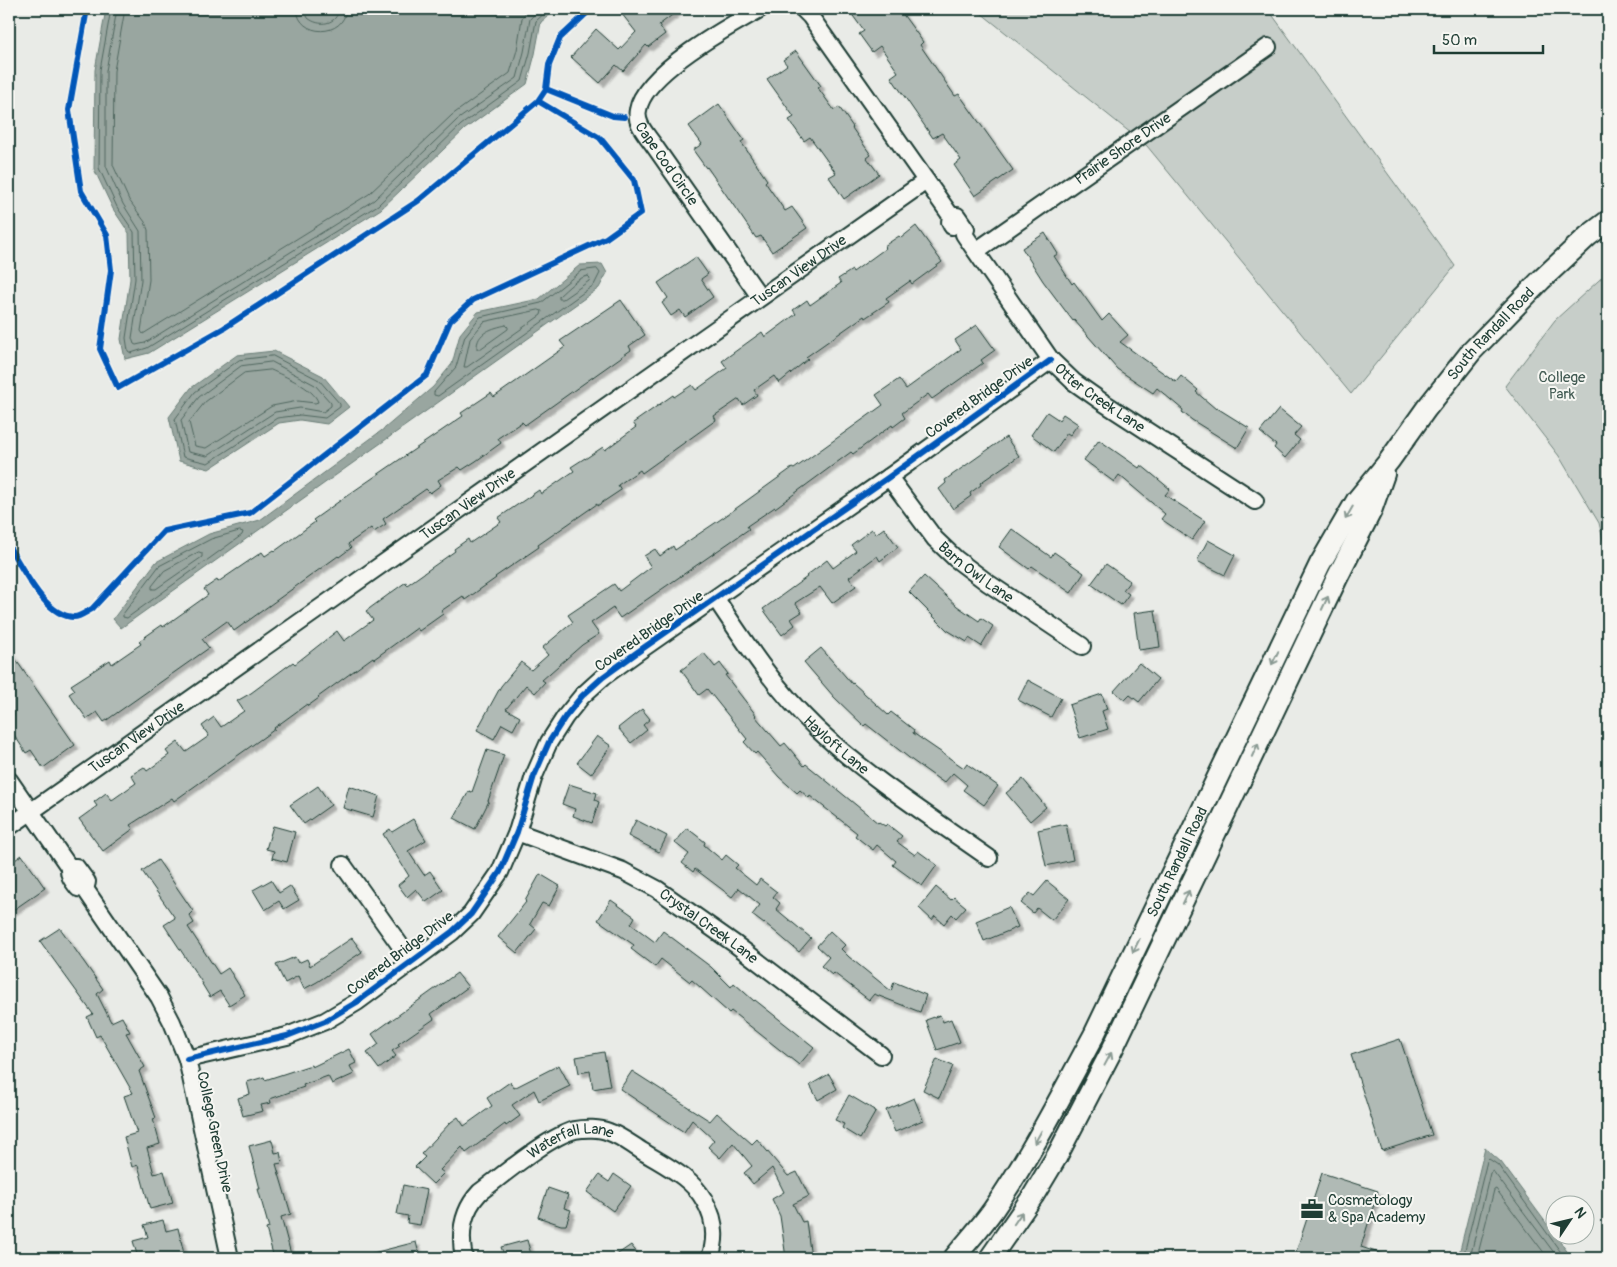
<svg xmlns="http://www.w3.org/2000/svg" width="1617" height="1267" viewBox="0 0 1617 1267" font-family="Pangolin,sans-serif">
  <style>
    .green { fill: #c7cec9; stroke: #73867e }
    .water { fill: #99a6a0; stroke: #687c75 }
    .lines { fill: none; stroke-linecap: round; stroke-linejoin: round }
    .shore { stroke: #50675f; stroke-width: 1 }
    .building { fill: #b0bab5; stroke: #1f3d34; filter: url(#shadow) }
    .minor-casing { stroke: #1f3d34; stroke-width: 20 }
    .major-casing { stroke: #1f3d34; stroke-width: 24 }
    .minor { stroke: #f6f6f2; stroke-width: 16 }
    .major { stroke: #f6f6f2; stroke-width: 20 }
    .cycleway-casing { stroke: #f6f6f2; stroke-width: 9 }
    .cycleway { stroke: #0057b8; stroke-width: 6 }
    .oneway { stroke: #8a9a93 }
    .labels { text-anchor: middle; stroke-width: 4; stroke-linejoin: round; paint-order: stroke }
    .street-label { font-size: 15px; fill: #1f3d34; stroke: #f6f6f2 }
    .park-label { font-size: 15px; fill: #415a52; stroke: #f6f6f2 }
    .poi-label { font-size: 15px; fill: #1f3d34; stroke: #f6f6f2; text-anchor: start }
  </style>
  <defs>
    <filter id="shadow"><feDropShadow dx="4" dy="4" stdDeviation="1" flood-color="#0004"/></filter>
  </defs>
  <rect width="100%" height="100%" fill="#e9ebe7"/>
  <filter id="ink" filterUnits="userSpaceOnUse"><feTurbulence type="fractalNoise" baseFrequency=".02" numOctaves="2"/><feDisplacementMap in="SourceGraphic" scale="10" xChannelSelector="R" yChannelSelector="G"/><feConvolveMatrix kernelMatrix="1 2 1 2 8 2 1 2 1" color-interpolation-filters="sRGB"/></filter>
  <g filter="url(#ink)">
    <!-- green -->
    <path class="green" d="M976,9H1268L1455,266L1351,394L1147,146Z
      M1608,272V560L1599,523L1559,456L1505,386L1555,320Z"/>
    <!-- water -->
    <path class="water" d="M106,9H312L319,12L343,9H557L541,22L535,54L527,84L465,129L381,209L149,353L125,359L121,339L130,279L129,233L113,209L94,169L95,70Z
      M602,264L607,273L599,288L121,628L113,619L156,562L209,534L260,520L385,428L433,387L452,364L460,334L478,312L539,299L580,265Z
      M274,351L323,376L349,407L327,424L300,420L279,423L209,469L179,461L169,417L191,388L237,355Z
      M1485,1148L1501,1162L1572,1258H1458Z"/>
    <g class="lines">
      <!-- shore -->
      <path class="shore" d="M111,9L100,70L99,168L117,207L134,232L135,279L126,338L128,351L131,353L147,348L378,205L461,125L522,81L530,53L536,21L549,9
        M117,9L106,71V166L123,204L140,231L141,280L132,338L134,344L136,345L145,343L374,200L457,120L517,78L524,52L530,19L539,9
        M125,9L114,71L113,165L129,200L145,222L148,230L149,280L141,331L143,334L369,194L452,115L510,73L517,50L522,18L528,9
        M297,9C298,38 345,38 346,9
        M304,9L308,18C319,27 337,25 339,9
        M597,269L600,273L594,285L438,396L434,395V392L456,367L465,336L480,317L541,303L581,271Z
        M588,276L590,278L589,281L563,299H559V296C567,289 578,277 588,276Z
        M539,310L542,311L541,315L467,367H464L470,339L484,322Z
        M506,325L508,327V329L480,349H477C476,332 493,328 506,325Z
        M273,356L319,380L340,404V407L325,418L300,415L277,418L208,463L183,457L175,419L195,392L239,360Z
        M272,362L315,385L331,403V406L323,412L300,408L275,412L207,456L188,452L181,420L199,397L241,366Z
        M271,370C284,376 314,388 318,402L315,403L298,401L272,406L206,448L195,446L189,422L205,402L244,373Z
        M240,531L243,532L242,535L127,618L123,617V614L159,566L211,539Z
        M199,552L202,553V557L156,589H152V586L164,571Z
        M1463,1258L1487,1161L1489,1159L1498,1165L1565,1258
        M1470,1258L1490,1173L1493,1171L1558,1258
        M1477,1258L1494,1190L1496,1189L1548,1258"/>
    </g>
    <!-- building -->
    <path class="building" d="M618,9H680L659,25L665,34L648,47L646,45L623,71L616,65L600,83L571,57L596,29L619,50L636,32Z
      M848,9H899L923,42L920,45L955,96L959,94L1013,170L975,196L954,165L961,160L942,133L933,138L891,77L898,72L880,46L872,52L859,34L864,31Z
      M796,51L821,86L818,88L834,110L839,107L853,127L852,128L871,155L867,158L879,174L844,199L829,177L836,173L810,137L804,141L789,120L794,117L767,79L787,65L783,60Z
      M719,104L744,140L741,142L767,180L765,182L785,211L792,207L807,228L772,252L761,236L756,238L707,167L706,168L693,150L702,144L689,126Z
      M916,226L942,262L912,284L910,281L886,298L889,302L865,318L864,316L806,357L808,359L779,383L774,376L754,390L757,395L743,405L739,399L714,416L716,420L642,473L640,470L618,485L621,490L597,506V504L538,545L539,547L495,577L496,578L465,600L463,596L441,611L443,614L419,631L417,628L374,659L373,657L318,697L319,698L308,706L307,704L274,728L275,729L174,801L172,798L130,825L133,829L103,851L79,819L97,806L94,802L106,793L112,800L136,783L131,775L144,767L147,771L169,755L166,751L178,742L186,752L209,736L202,726L214,717L221,727L244,711L237,701L251,693L293,662L295,664L337,631L344,641L373,620L366,611L392,592L406,582L407,585L455,551L454,549L468,539L470,543L501,522L498,518L539,490L541,494L574,471L571,467L585,458V459L603,447L605,450L636,427L633,423L673,395L674,397L692,385L696,390L727,368L722,361L762,332L765,337L796,314L793,310L807,300L810,305L841,283L838,279L852,270L853,272L886,248L884,246L899,236L901,238Z
      M1045,233L1058,254L1054,256L1072,284L1074,282L1102,321L1109,314L1128,335L1120,342L1176,382L1181,376L1198,390L1196,392L1216,409L1217,408L1249,428L1237,448L1192,420L1182,412L1183,410L1157,388L1153,393L1117,369L1074,320L1073,321L1043,281L1022,248Z
      M696,257L708,274L701,279L713,297L685,317L680,310L671,316L662,303L668,298L658,283Z
      M621,300L645,335L629,346L631,350L525,425L522,422L498,438L501,443L476,461L462,470L459,467L438,480L441,485L430,493L426,489L383,519L386,524L374,532L371,528L348,544L351,548L339,557L338,556L234,631L227,621L202,639L209,648L104,722L97,712L87,719L69,694L75,690L71,685L110,660L112,664L141,644L139,641L162,625L163,627L208,595L204,589L217,580L218,582L262,552L265,556L274,550L275,551L315,522L313,520L348,495L463,416L461,413L491,393L494,397L565,347L560,341Z
      M977,325L995,350L981,360L983,363L932,399L928,394L902,413L905,418L893,427L892,425L853,454L851,452L775,508V507L747,526L749,529L620,618L613,608L591,623L599,634L582,645L542,680L545,682L535,693L526,685L506,709L520,717L513,730L502,724L494,739L477,730L501,686L521,662L531,670L548,655L542,648L573,622L568,615L614,584L619,591L651,567L644,556L655,549L660,556L673,546L675,550L724,517L792,468L794,469L883,405L876,395L899,379L906,389L961,349L955,340Z
      M1279,409L1301,427L1294,435L1300,440L1285,458L1274,448L1276,445L1260,432Z
      M1047,412L1059,420L1063,414L1078,424L1070,435L1067,433L1054,452L1031,435Z
      M1006,437L1019,456L980,483L981,485L970,493L971,496L953,509L939,489L946,483L945,480Z
      M1099,440L1139,468L1141,465L1170,489L1165,495L1205,521L1192,540L1161,519L1165,514L1119,475L1114,482L1084,460Z
      M884,528L898,547L880,561L877,556L849,577L856,586L832,603L820,587L795,603L802,612L791,619L795,625L782,635L763,609L807,577L806,576L827,560L833,568L856,551L851,545L872,529L876,534Z
      M1012,529L1051,557L1054,552L1084,573L1071,593L1032,566L1029,569L999,547Z
      M1208,540L1235,555L1225,575L1197,561Z
      M1106,564L1130,581L1123,590L1129,594L1121,605L1091,584Z
      M924,576L957,606L979,621L981,618L993,626L981,646L969,638L967,642L947,630L909,592Z
      M1155,610L1160,647L1139,650L1134,613Z
      M821,648L852,684L853,683L888,715L891,712L914,730L913,733L964,768L967,764L998,786L984,805L963,790L967,785L953,773L944,783L913,761L866,724L864,726L834,697L804,662Z
      M9,650L75,745L43,768L31,750L26,753L9,727V719L14,715L9,708Z
      M704,653L715,667L720,663L728,674L725,675L756,715L755,716L781,746L785,743L804,766L806,764L878,823L879,822L885,826L887,824L902,836L897,842L915,855L918,851L937,865L922,886L893,865L896,861L877,845L873,850L855,836L857,833L810,796L809,798L800,790L797,793L779,777L757,752L755,754L744,742L747,739L707,689L699,695L681,670Z
      M1139,663L1158,679L1139,702L1130,695L1125,700L1114,691Z
      M1028,680L1061,698L1051,717L1018,700Z
      M1102,694L1107,709L1102,711L1108,729L1080,738L1069,705Z
      M642,709L650,719L643,725L647,730L631,743L618,728Z
      M597,736L611,746L591,774L577,763Z
      M487,750L504,755L488,801H489L475,829L454,818L469,791L472,792Z
      M1023,779L1046,807L1030,821L1006,793Z
      M569,784L597,793L595,800L599,802L592,823L573,816L575,809L562,804Z
      M318,786L331,805L304,824L290,805Z
      M349,786L379,796L373,817L343,808Z
      M413,819L426,840L408,851L424,875L430,871L443,890L426,902L416,889L407,897L398,885L409,876L383,834L390,829L392,832Z
      M636,820L667,836L659,852L628,836Z
      M1066,824L1073,860L1046,866L1038,830Z
      M273,826L295,832L287,862L272,858L274,851L266,849Z
      M687,828L705,842L704,845L722,860L726,855L738,865L735,868L756,885L760,879L777,892L773,897L780,903L776,909L811,938L799,952L765,923L764,924L752,915L760,905L739,888L732,897L695,869L693,872L682,863L689,854L675,843Z
      M22,855L45,888L9,913V864Z
      M158,860L193,911L189,915L194,923L188,927L219,974L228,968L245,995L229,1005L220,991L210,997L202,984H203L164,925L175,918L142,871Z
      M540,874L560,886L549,906L542,903L530,924L536,929L517,953L498,937L526,902L525,901Z
      M271,880L279,893L290,886L299,900L284,909L279,901L265,910L253,890Z
      M1047,881L1069,899L1052,920L1037,908L1033,913L1021,903L1030,893L1034,896Z
      M936,887L951,900L954,897L966,907L956,918L952,914L944,924L935,916L932,920L919,908Z
      M611,900L635,917L631,924L655,942L663,931L711,967L731,987L734,983L754,1001L755,1000L814,1047L799,1065L731,1011L729,1013L692,980L690,982L661,959L655,967L631,949L634,945L598,920Z
      M1009,907L1018,927L984,941L976,921Z
      M60,928L103,989L97,994L111,1022L122,1017L130,1032L126,1033L145,1067L139,1071L156,1118L153,1119L160,1144L147,1148L154,1174L164,1171L173,1203L150,1209L138,1165L132,1167L124,1137L137,1133L124,1096L133,1093L100,1035L96,1037L87,1017L93,1014L40,941Z
      M830,931L845,945L841,949L849,957L891,991L894,982L926,995L920,1012L874,994L869,1000L834,973L832,975L821,966L829,957L817,946Z
      M352,938L362,952L317,982L304,989L298,976L285,983L276,965L295,957L298,963L307,959L310,966Z
      M457,973L468,987L431,1014L434,1019L398,1044L400,1046L392,1051L396,1056L379,1069L367,1053L379,1044L372,1034Z
      M940,1015L943,1022L951,1019L960,1042L937,1050L926,1020Z
      M1400,1039L1432,1135L1382,1151L1351,1055Z
      M349,1049L356,1063L350,1066L354,1074L332,1084L328,1076L303,1085L304,1087L270,1099L271,1103L261,1105L263,1111L243,1116L238,1098L250,1094L247,1082L264,1077L265,1080L311,1065L312,1067Z
      M604,1052L610,1086L593,1089L590,1071L579,1073L576,1057Z
      M937,1059L953,1066L939,1098L923,1090Z
      M559,1065L570,1086L539,1101L534,1090L512,1105L520,1116L506,1126L505,1124L466,1153L462,1147L440,1170L444,1173L433,1184L415,1167L425,1157L421,1154L451,1122L458,1117L464,1126L492,1106L487,1098L510,1082L514,1088Z
      M632,1071L710,1121L717,1113L752,1144L757,1139L788,1176L797,1172L809,1196L793,1204L802,1222L806,1221L811,1258H786L780,1216L772,1199L784,1192L772,1168L753,1184L744,1173L752,1166L733,1143L720,1158L708,1147L714,1140L692,1120L684,1132L620,1089Z
      M829,1074L837,1089L818,1100L810,1085Z
      M849,1095L876,1111L860,1139L842,1128L844,1124L835,1120Z
      M914,1098L923,1120L895,1132L886,1110Z
      M272,1140L275,1153L280,1152L282,1163L276,1164L291,1214L281,1217L292,1258H274L266,1229L269,1228L258,1189H260L249,1146Z
      M1322,1173L1378,1191L1361,1247L1388,1256V1258H1294Z
      M614,1174L631,1186L613,1211L587,1192L599,1175L609,1182Z
      M403,1185L427,1190L420,1225L407,1223L408,1216L397,1214Z
      M548,1188L568,1195L564,1208L571,1210L566,1225H561L538,1217Z
      M163,1220L166,1231L178,1228L185,1258H138L133,1241L148,1237L144,1225Z
      M527,1240L532,1258H505L501,1247Z
      M416,1242L420,1258H369V1254Z
      M631,1245L641,1258H612Z"/>
    <g class="lines">
      <defs>
        <g id="minor">
          <path id="s1" d="M760,9C729,26 644,73 638,110C635,123 646,134 653,144L760,297"/>
          <path d="M803,9L810,16L951,216L950,222L952,226"/>
          <path id="s2" d="M951,216H957L966,229L964,234L966,237L1051,360L1074,382L1101,401L1255,501"/>
          <path id="s3" d="M976,251L1268,47"/>
          <path id="s4" d="M889,477L935,539L956,559L988,583L1082,646"/>
          <path id="s5" d="M716,599C746,644 776,690 816,728C868,777 931,817 989,858"/>
          <path d="M9,780L69,867C68,876 73,881 78,888L85,889L159,997L172,1022L187,1059L230,1258"/>
          <path id="s6" d="M9,827L926,181"/>
          <path id="s7" d="M517,832L623,871L657,889L735,944L881,1055"/>
          <path d="M343,865L412,962"/>
          <path d="M69,867H76L87,882L85,889"/>
          <path d="M187,1059L287,1036L325,1021L357,1002L452,932L471,914L500,872L517,832L534,776L549,742L565,717L582,696L603,677L639,651L889,477L1051,360"/>
          <path id="s8" d="M464,1258C459,1233 462,1211 480,1192C503,1175 549,1136 575,1130C585,1128 600,1128 609,1132C621,1136 632,1145 642,1151C664,1165 691,1177 704,1200C715,1218 717,1238 710,1258"/>
        </g>
        <g id="major">
          <path id="s9" d="M954,1258C967,1242 981,1227 993,1210C1031,1155 1062,1094 1094,1035L1320,564L1357,500L1389,461L1426,409L1471,352L1541,280L1588,236L1608,221"/>
          <path d="M990,1258L1033,1196L1057,1156L1112,1050L1337,578L1371,511L1384,474"/>
        </g>
      </defs>
      <!-- minor casing -->
      <use href="#minor" class="minor-casing"/>
      <!-- major casing -->
      <use href="#major" class="major-casing"/>
      <!-- minor -->
      <use href="#minor" class="minor"/>
      <!-- major -->
      <use href="#major" class="major"/>
      <defs>
        <path id="cycleway" d="M546,89L613,116L624,117
          M538,101L546,89L549,65L560,38L591,9
          M9,547C23,568 45,617 74,617C80,617 86,612 92,609L164,531L250,513L427,375L450,321L473,300L606,238L641,213L634,180L600,138L538,101L418,201L224,328L118,388L100,349L111,270L107,235L81,191L69,110L87,9
          M187,1059L287,1036L325,1021L357,1002L452,932L471,914L500,872L517,832L534,776L549,742L565,717L582,696L603,677L639,651L889,477L1051,360"/>
      </defs>
      <!-- cycleway casing -->
      <use href="#cycleway" class="cycleway-casing"/>
      <!-- cycleway -->
      <use href="#cycleway" class="cycleway"/>
    </g>
    <!-- one-way arrows -->
    <defs><path id="oneway-shaft" d="M-6 0H5M1.5-3L5.5 0L1.5 3" fill="none" stroke-width="1.6" stroke-linecap="round" stroke-linejoin="round" transform="scale(1.25)"/></defs>
    <g class="oneway">
      <use href="#oneway-shaft" transform="translate(1349 513) rotate(120)"/>
      <use href="#oneway-shaft" transform="translate(1325 603) rotate(-65)"/>
      <use href="#oneway-shaft" transform="translate(1275 658) rotate(116)"/>
      <use href="#oneway-shaft" transform="translate(1255 750) rotate(-65)"/>
      <use href="#oneway-shaft" transform="translate(1186 897) rotate(-65)"/>
      <use href="#oneway-shaft" transform="translate(1136 946) rotate(116)"/>
      <use href="#oneway-shaft" transform="translate(1108 1059) rotate(-62)"/>
      <use href="#oneway-shaft" transform="translate(1038 1137) rotate(119)"/>
      <use href="#oneway-shaft" transform="translate(1018 1218) rotate(-56)"/>
    </g>
  </g>
  <!-- icons -->
  <defs>
    <symbol id="office-bare" viewBox="-9 -9 18 18"><path d="M-6-3h4V-5.5h4V-3h4V5H-6ZM-1-4.5V-3h2v-1.5ZM-6 0V1H6V0Z" fill="#1f3d34" stroke="#f6f6f2" stroke-width="2.5" paint-order="stroke"/></symbol>
  </defs>
  <g fill-rule="evenodd">
    <use href="#office-bare" x="1296" y="1193" width="32" height="32"/>
  </g>
  <g class="labels">
    <!-- street labels -->
    <g class="street-label">
      <text dy="5" stroke="none"><textPath href="#s3" startOffset="179">Prairie Shore Drive</textPath></text>
      <text dy="5" stroke="none"><textPath href="#s1" startOffset="224">Cape Cod Circle</textPath></text>
      <text dy="5" stroke="none"><textPath href="#s6" startOffset="966">Tuscan View Drive</textPath></text>
      <text dy="5" stroke="none"><textPath href="#s9" startOffset="1074">South Randall Road</textPath></text>
      <text transform="translate(979 397) rotate(-36)" y="5">Covered Bridge Drive</text>
      <text dy="5" stroke="none"><textPath href="#s2" startOffset="242">Otter Creek Lane</textPath></text>
      <text dy="5" stroke="none"><textPath href="#s6" startOffset="561">Tuscan View Drive</textPath></text>
      <text dy="5" stroke="none"><textPath href="#s4" startOffset="130">Barn Owl Lane</textPath></text>
      <text transform="translate(649 631) rotate(-35)" y="5">Covered Bridge Drive</text>
      <text dy="5" stroke="none"><textPath href="#s6" startOffset="156">Tuscan View Drive</textPath></text>
      <text dy="5" stroke="none"><textPath href="#s5" startOffset="190">Hayloft Lane</textPath></text>
      <text dy="5" stroke="none"><textPath href="#s9" startOffset="456">South Randall Road</textPath></text>
      <text dy="5" stroke="none"><textPath href="#s7" startOffset="215">Crystal Creek Lane</textPath></text>
      <text transform="translate(400 953) rotate(-37)" y="5">Covered Bridge Drive</text>
      <text transform="translate(215 1132) rotate(78)" y="5">College Green Drive</text>
      <text dy="5" stroke="none"><textPath href="#s8" startOffset="178">Waterfall Lane</textPath></text>
    </g>
    <!-- park labels -->
    <g class="park-label">
      <text x="1562" y="382">College<tspan x="1562" dy="17">Park</tspan></text>
    </g>
    <!-- poi labels -->
    <g class="poi-label">
      <text x="1328" y="1205">Cosmetology<tspan x="1328" dy="17">&amp; Spa Academy</tspan></text>
    </g>
  </g>
  <!-- margin -->
  <rect width="1617" height="1267" fill="none" stroke="#f6f6f2" stroke-width="30"/>
  <rect x="15" y="15" width="1587" height="1237" fill="none" stroke="#1f3d34" stroke-width="2" filter="url(#ink)"/>
  <!-- north arrow -->
  <g transform="translate(1570 1220) rotate(55)"><circle r="24" fill="#f6f6f2" stroke="#a0aca6"/>
  <path d="M0-4L9 19L0 12L-9 19Z" fill="#1f3d34"/>
  <text y="-8" font-size="14" font-weight="bold" text-anchor="middle" fill="#1f3d34">N</text>
  </g>
  <!-- scale -->
  <path d="M1434 45v8h109v-8" fill="none" stroke="#1f3d34" stroke-width="2.5"/>
  <text x="1442" y="45" font-size="15" fill="#1f3d34" stroke="#f6f6f2" stroke-width="4" paint-order="stroke">50 m</text>
</svg>
